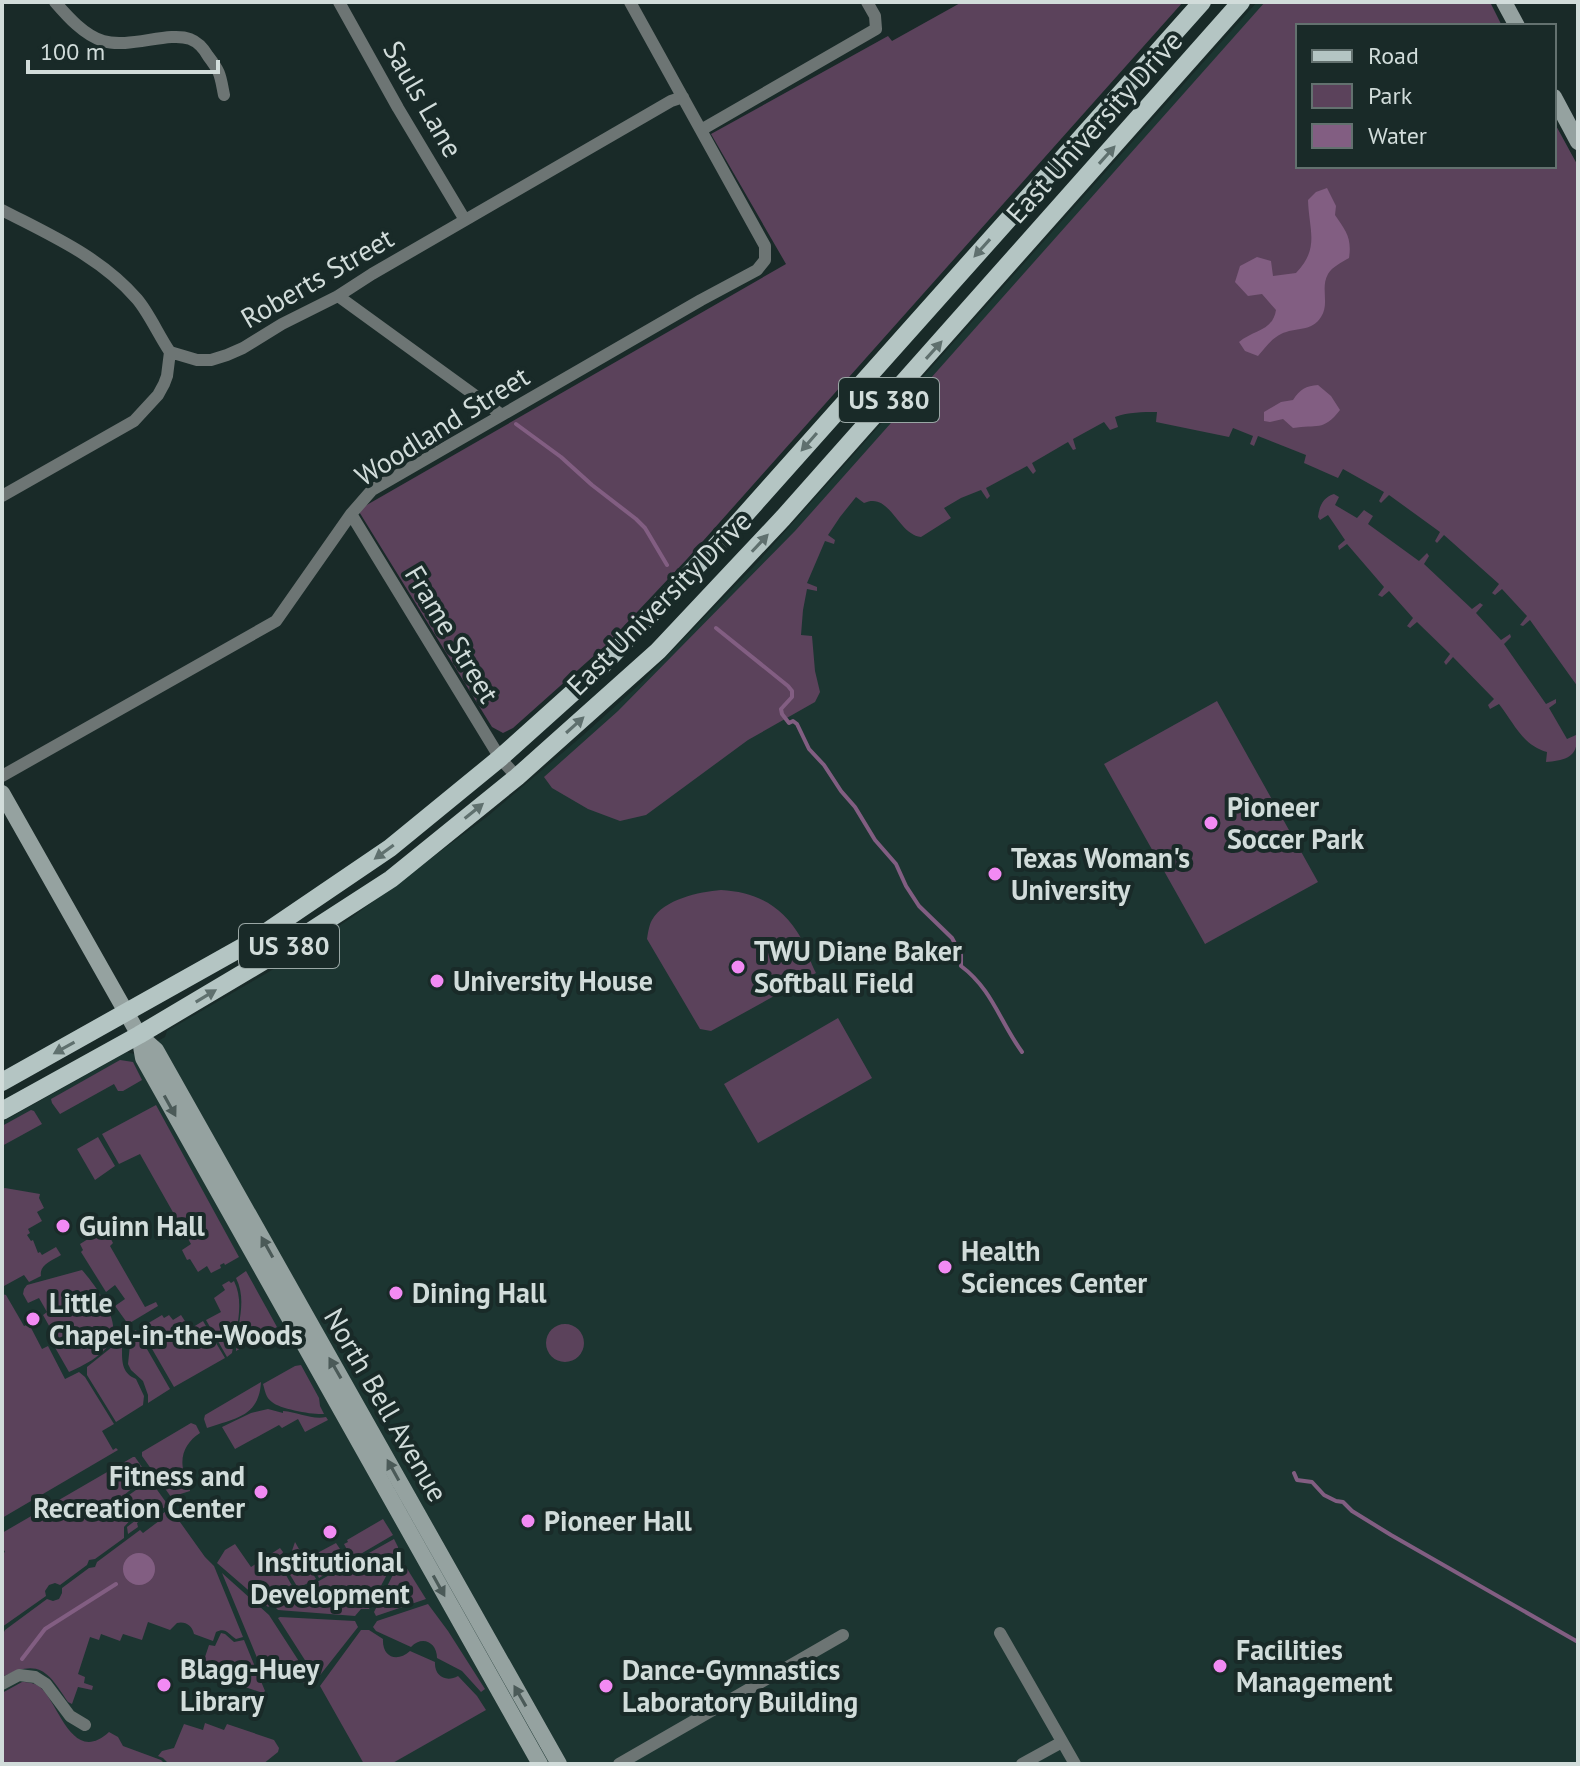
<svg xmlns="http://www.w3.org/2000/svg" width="1580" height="1766" viewBox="0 0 1580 1766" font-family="'PT Sans',sans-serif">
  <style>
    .built { fill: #1c3531 }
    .green { fill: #5b425b }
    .water { fill: #825e82 }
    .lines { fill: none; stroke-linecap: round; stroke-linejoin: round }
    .stream { stroke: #825e82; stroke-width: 4 }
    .street { stroke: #6d7574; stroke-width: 12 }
    .secondary { stroke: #95a2a0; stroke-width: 16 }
    .primary { stroke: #b4c5c3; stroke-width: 18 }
    .oneway { fill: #5f706e }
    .oneway2 { fill: #4b5a58 }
    .poi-dot { fill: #f28af3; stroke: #192a28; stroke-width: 3 }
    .labels { text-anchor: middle; stroke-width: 8; stroke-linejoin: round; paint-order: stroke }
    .shield { fill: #192a28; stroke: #9aa7a5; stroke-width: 2 }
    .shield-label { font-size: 26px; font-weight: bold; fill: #d1dcda }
    .street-label { font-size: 28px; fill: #d1dcda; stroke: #192a28 }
    .poi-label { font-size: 28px; font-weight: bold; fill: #d1dcda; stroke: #192a28; text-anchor: start }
  </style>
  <rect width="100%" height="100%" fill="#192a28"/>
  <!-- built -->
  <path class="built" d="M1257,2H1490L1502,26H1298V166H1554V122L1578,166V1764H2V1122L127,1052L134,1054L165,1037L167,1031L272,970L351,918L488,816L581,737L640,684L758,562Z"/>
  <!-- green -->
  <path class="green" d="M962,2H1183L687,559L606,645L513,728L503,733L492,727L358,510L786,264L711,134L888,36L892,41Z
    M1265,2H1490L1502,26H1298V166H1554V122L1578,166V687L1530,620L1523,626L1520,625L1527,616L1502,589L1495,595L1492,593L1499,584L1444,535L1437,543L1435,541L1440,532L1389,495L1381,503L1379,501L1384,492L1343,469L1338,478L1304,463L1306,455L1258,436L1254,446L1250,444L1253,436L1233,428L1229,437L1156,422L1157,412C1142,412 1129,412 1115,417L1118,427L1110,430L1104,422L1073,439L1076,449L1073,450L1068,442L1032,463L1036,471L1033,474L1027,466L986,488L990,496L987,499L981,490L961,498L944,508L951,518L921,537C897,534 890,491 864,503L856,497L840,517L828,535L835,540L834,544L825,541L807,583L817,587V591L807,589L803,610L801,635L812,636L815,671L820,692L815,702L748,740L646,815L620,821L588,809L552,788L544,777L618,711L795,531Z
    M1334,494L1339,497L1335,505L1357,518L1364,510L1373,516L1368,524L1419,561L1427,553L1429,556L1424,564L1472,609L1480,603L1483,605L1476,613L1501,640L1510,634L1511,637L1504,644L1546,704L1556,699V703L1549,708L1567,739L1576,735C1580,757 1564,761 1546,762L1547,752C1522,745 1514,723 1499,704L1490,709L1488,705L1494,699L1453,657L1446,665L1444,662L1450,654L1417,622L1410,628L1407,626L1413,618L1389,591L1382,597L1378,595L1384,587L1347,544L1339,550L1338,546L1345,540L1328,515L1320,520L1318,517C1319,507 1323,497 1334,494Z
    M1217,701L1318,882L1205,944L1104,764Z
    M721,890C757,892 783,906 801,938C807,949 810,962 816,973L711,1031L700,1029L647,939C648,933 649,925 652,920C664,899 699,892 721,890Z
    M838,1018L872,1078L758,1143L724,1084Z
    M120,1060L133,1062L142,1080L123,1091H118L114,1084L60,1114L52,1103L51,1099Z
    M156,1105L239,1257L225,1265L224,1263L220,1265L221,1268L211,1273L207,1266L198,1272L190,1259L187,1260L182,1250L191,1244L140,1154L119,1164L102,1134Z
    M31,1110L34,1111L42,1124L2,1146V1126Z
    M98,1137L115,1166L95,1180L77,1149Z
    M5,1188L40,1194L39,1198L44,1208L37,1212L42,1221L28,1229L30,1233L27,1235L31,1241L33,1240L38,1253L40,1252L42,1255L56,1247L61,1255C51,1261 39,1265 41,1276L29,1282L24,1275L4,1286H2V1189Z
    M99,1217L113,1243L110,1246L145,1307L156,1302L158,1306L128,1324L115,1306L125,1299L115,1285L106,1292L81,1252L83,1250L80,1244L88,1239L84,1232L98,1224L96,1220Z
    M82,1270C96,1286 123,1322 110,1343C102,1356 83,1366 69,1372L53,1344L57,1340L43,1315L47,1312L39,1298L28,1303L23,1294L24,1289L27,1285Z
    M246,1271L277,1327L236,1351C236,1326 248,1302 236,1278Z
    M229,1281L231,1283L234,1281C245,1303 236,1330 232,1353L227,1357L206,1320L221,1312L214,1298L225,1290L222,1285Z
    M2,1294L6,1295L24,1326L29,1324L42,1349L48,1346L65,1379L79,1372L85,1377L114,1424L102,1431L113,1450L116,1448L118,1450L2,1518Z
    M162,1315L164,1318L169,1315L173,1320L181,1315L190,1329L203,1321L225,1358L174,1387L140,1328Z
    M546 1343a19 19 0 1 1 38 0a19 19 0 1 1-38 0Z
    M136,1330L170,1389L148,1403V1395L143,1381L131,1370L128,1364L131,1335L132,1332Z
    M112,1347H122C122,1360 121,1373 136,1379L144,1396L143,1405L116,1422L87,1375V1367Z
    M301,1365L319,1398L320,1406L324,1414C313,1415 280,1409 272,1402C266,1398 265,1391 263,1384L295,1366Z
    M261,1382C259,1417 235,1418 207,1428L204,1419L205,1415Z
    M268,1409L283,1413V1411C298,1412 312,1420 326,1417L328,1420L305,1432L298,1419L282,1428L279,1425L235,1449L222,1427L251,1413Z
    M191,1423L196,1425L200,1433C186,1442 179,1456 184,1473C186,1480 190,1483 190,1491L171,1497L142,1456V1452Z
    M133,1457H135L148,1476L124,1495L135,1511L133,1517L124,1527V1538L95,1559L89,1560L87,1565L60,1585L55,1583L49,1585L45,1591L46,1596L2,1627V1554L5,1552L2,1546V1533Z
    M150,1480L168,1505L155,1514L152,1512L137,1523L138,1527L128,1534L127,1527L136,1520L139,1515L137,1508L129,1495Z
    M170,1508L205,1557L214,1566L243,1637L236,1639C228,1634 226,1627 216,1632L213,1641L194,1634C192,1625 185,1621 177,1623L170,1630L148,1622L142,1640L123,1634L120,1641L101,1634L99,1640L90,1637L78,1674L85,1677L84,1683L93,1686L92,1690L78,1687L72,1704L68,1702C48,1671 39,1658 2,1677V1636L5,1630L47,1599L53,1601L59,1599L62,1593V1588L89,1568L95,1567L97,1562L140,1530L143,1533L159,1521L157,1518Z
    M383,1519L393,1535L352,1559L344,1544L348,1542L347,1540Z
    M394,1539L398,1547V1553L369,1609H361L355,1616L278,1610L274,1606Z
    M295,1542L316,1579L298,1588L286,1568Z
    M336,1543L348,1561L319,1578L308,1558Z
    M235,1544L251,1567L280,1548L283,1552L278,1564L279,1568H282L295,1591L268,1607L217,1563L225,1550Z
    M401,1559L426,1599L376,1616L374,1612Z
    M222,1573L269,1615L313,1683C295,1685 283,1668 265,1677Z
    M428,1604L448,1631L485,1689L481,1692L462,1671L437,1658C437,1642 422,1635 411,1647L376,1631L373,1627L377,1621Z
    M280,1617L355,1621L358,1627L317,1679L278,1618Z
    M361,1630H369L383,1639C382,1657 397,1663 410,1651L435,1662C434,1676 446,1683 458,1676L477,1696L486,1710L391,1764H364L320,1686Z
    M221,1633L225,1634L234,1642L244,1640L265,1691L263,1693L239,1685L241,1680L221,1674L222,1667L204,1660L209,1645L215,1646Z
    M22,1682C28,1682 35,1683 40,1687C59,1703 72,1766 109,1732L118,1737L123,1746L161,1760L165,1764H2V1693Z
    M205,1723L224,1730L227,1724L274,1740L279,1748L278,1752L263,1764H169L163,1758L158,1756L162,1751L174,1748L184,1724L203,1730Z"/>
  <!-- water -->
  <path class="water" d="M1327,188L1336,206L1335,215C1346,231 1352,238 1349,258C1342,262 1332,267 1328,274C1320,288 1330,303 1321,317C1312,332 1295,327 1281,334C1271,339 1265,348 1258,356L1245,351L1239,342C1253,330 1273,331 1276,310L1262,294L1248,296L1235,282L1240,266L1257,257L1271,261L1273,276L1296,273C1320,248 1309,231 1308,200L1316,192Z
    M1318,385L1331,396L1340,410C1323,432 1317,424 1293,428L1283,419L1270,422L1264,421V412L1281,402L1293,400C1300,389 1306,386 1318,385Z
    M123 1569a16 16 0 1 1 32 0a16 16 0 1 1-32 0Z"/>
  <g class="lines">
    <!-- stream -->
    <path class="stream" d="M516,424L561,457L592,485L636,519L645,528L667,565
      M716,628L788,686L792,691V697L781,709L782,714L789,723L793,721L797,724L809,749L824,765L841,791L855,807L875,840L896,864L906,886L919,906L952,938L961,955V966C992,989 1000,1022 1022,1052
      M1294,1473L1297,1480L1312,1482L1324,1495L1336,1501L1343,1502L1352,1511L1391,1535L1578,1642
      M22,1659L45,1629L116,1584"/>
    <!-- street -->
    <path class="street" d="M55,2C68,17 84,35 103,41C129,49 169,31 190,39C198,42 204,49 208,56C221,73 220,75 224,95
      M339,2L398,108L465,220
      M701,130L876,29L875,16L867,2
      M2,210C50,235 101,257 137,299C149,313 159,336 170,352
      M338,296L502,415
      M170,352L197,360H211L227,355L243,348L282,324L338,296L372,274L671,101L683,97
      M2,496L134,421L158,395L164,384L167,376L170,352
      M351,514L500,758L517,777
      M2,776L276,621L351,514L372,490L701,300L757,270L765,260V246L630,2
      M1000,1633L1075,1764
      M2,1684L19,1675L35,1677L46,1684L70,1716L85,1725
      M619,1764L843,1635
      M1022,1764L1062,1742"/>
    <!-- secondary -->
    <path class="secondary" d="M1504,2L1517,26
      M1554,97L1578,142
      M2,793L139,1035L143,1058L540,1764
      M139,1035L156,1050L559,1764"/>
    <!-- primary -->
    <path class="primary" d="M2,1082L253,941L390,848L500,758L598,670L734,527L1202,2
      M2,1111L139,1035L272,956L391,879L517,777L658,651L783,518L1241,2"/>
  </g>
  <!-- one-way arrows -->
  <defs><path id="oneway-solid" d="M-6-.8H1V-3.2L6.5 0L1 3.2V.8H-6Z" transform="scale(2)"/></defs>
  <g class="oneway">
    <use href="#oneway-solid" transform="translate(1107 155) rotate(-48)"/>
    <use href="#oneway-solid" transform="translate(982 248) rotate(132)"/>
    <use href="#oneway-solid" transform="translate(934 350) rotate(-48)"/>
    <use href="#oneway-solid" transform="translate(809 442) rotate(131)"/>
    <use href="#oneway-solid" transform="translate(760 543) rotate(-47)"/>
    <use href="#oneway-solid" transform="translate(575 725) rotate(-42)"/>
    <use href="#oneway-solid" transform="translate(474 811) rotate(-39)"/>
    <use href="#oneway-solid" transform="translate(384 852) rotate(144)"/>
    <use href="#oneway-solid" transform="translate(206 996) rotate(-31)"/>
    <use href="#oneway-solid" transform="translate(64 1048) rotate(151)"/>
  </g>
  <g class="oneway2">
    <use href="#oneway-solid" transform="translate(170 1106) rotate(61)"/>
    <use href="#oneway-solid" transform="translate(267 1247) rotate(-119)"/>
    <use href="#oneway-solid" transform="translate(335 1368) rotate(-120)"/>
    <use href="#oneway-solid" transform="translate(393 1470) rotate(-119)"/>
    <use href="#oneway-solid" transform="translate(439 1586) rotate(61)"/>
    <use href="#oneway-solid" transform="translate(520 1696) rotate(-120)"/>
  </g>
  <!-- markers -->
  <g class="poi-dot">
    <circle cx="1211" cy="823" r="8"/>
    <circle cx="995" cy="874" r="8"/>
    <circle cx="738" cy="967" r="8"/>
    <circle cx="437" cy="981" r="8"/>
    <circle cx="63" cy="1226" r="8"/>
    <circle cx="945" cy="1267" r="8"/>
    <circle cx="396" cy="1293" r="8"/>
    <circle cx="33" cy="1319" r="8"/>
    <circle cx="261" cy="1492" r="8"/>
    <circle cx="528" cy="1521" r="8"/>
    <circle cx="330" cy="1532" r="8"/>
    <circle cx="1220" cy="1666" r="8"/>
    <circle cx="164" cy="1685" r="8"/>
    <circle cx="606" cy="1686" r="8"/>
  </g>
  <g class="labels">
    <!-- shield labels -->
    <g class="shield">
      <rect x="839" y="378" width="100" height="44" rx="6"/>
      <rect x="239" y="924" width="100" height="44" rx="6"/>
    </g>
    <g class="shield-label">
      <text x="889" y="409">US 380</text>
      <text x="289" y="955">US 380</text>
    </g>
    <!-- street labels -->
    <g class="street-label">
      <text transform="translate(423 99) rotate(60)" y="10">Sauls Lane</text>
      <text transform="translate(1094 127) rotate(-48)" y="10">East University Drive</text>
      <text transform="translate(317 278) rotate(-30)" y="10">Roberts Street</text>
      <text transform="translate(442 426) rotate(-32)" y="10">Woodland Street</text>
      <text transform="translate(659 603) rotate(-45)" y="10">East University Drive</text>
      <text transform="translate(452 634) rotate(59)" y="10">Frame Street</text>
      <text transform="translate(386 1405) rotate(60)" y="10">North Bell Avenue</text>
    </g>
    <!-- poi labels -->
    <g class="poi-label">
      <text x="1227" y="817">Pioneer<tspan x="1227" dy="32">Soccer Park</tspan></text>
      <text x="1011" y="868">Texas Woman's<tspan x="1011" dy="32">University</tspan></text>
      <text x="754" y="961">TWU Diane Baker<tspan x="754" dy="32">Softball Field</tspan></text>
      <text x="453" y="991">University House</text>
      <text x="79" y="1236">Guinn Hall</text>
      <text x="961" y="1261">Health<tspan x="961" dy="32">Sciences Center</tspan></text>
      <text x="412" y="1303">Dining Hall</text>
      <text x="49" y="1313">Little<tspan x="49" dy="32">Chapel-in-the-Woods</tspan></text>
      <text x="245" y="1486" text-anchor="end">Fitness and<tspan x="245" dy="32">Recreation Center</tspan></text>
      <text x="544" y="1531">Pioneer Hall</text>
      <text x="330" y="1572" text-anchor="middle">Institutional<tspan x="330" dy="32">Development</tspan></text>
      <text x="1236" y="1660">Facilities<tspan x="1236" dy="32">Management</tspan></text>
      <text x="180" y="1679">Blagg-Huey<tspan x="180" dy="32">Library</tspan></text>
      <text x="622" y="1680">Dance-Gymnastics<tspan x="622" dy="32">Laboratory Building</tspan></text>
    </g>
  </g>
  <!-- border -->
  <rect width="1580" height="1766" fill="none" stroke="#d1dcda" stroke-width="8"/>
  <!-- legend -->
  <rect x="1296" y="24" width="260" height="144" fill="#192a28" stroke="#63716f" stroke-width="2"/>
  <rect x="1312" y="50" width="40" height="12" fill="#b4c5c3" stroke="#63716f" stroke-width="2"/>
  <text x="1368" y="64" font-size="24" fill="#d1dcda">Road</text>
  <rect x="1312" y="84" width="40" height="24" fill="#5b425b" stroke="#63716f" stroke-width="2"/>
  <text x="1368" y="104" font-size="24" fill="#d1dcda">Park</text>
  <rect x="1312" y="124" width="40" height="24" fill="#825e82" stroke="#63716f" stroke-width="2"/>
  <text x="1368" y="144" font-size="24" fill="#d1dcda">Water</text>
  <!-- scale -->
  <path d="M28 60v12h190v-12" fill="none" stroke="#d1dcda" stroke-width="4"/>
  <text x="40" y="60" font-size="24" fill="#d1dcda" stroke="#192a28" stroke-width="6" paint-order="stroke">100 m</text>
</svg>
